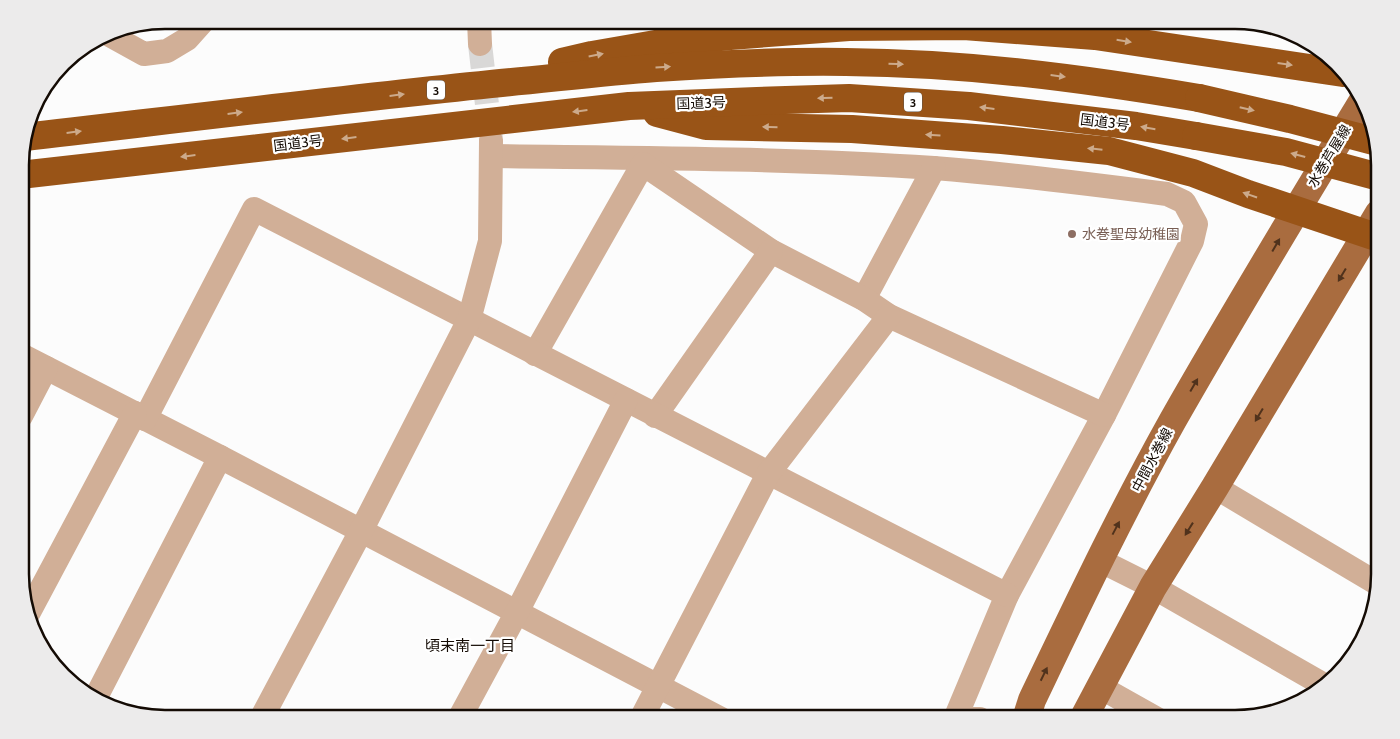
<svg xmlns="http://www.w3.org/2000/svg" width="1400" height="739" font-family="Cabin,'Noto Sans JP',sans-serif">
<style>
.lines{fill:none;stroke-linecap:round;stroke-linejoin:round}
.minor-tunnel{stroke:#d9d8d7;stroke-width:24;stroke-dasharray:24 12;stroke-linecap:butt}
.minor{stroke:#d1af97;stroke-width:24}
.major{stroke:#a96c3f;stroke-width:28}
.highway{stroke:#995417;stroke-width:28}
.highway-bridge{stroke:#995417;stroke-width:28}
.oneway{fill:#ccaa8b}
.oneway2{fill:#50321c}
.education-dot{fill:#8d6e63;stroke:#fff;stroke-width:2}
.labels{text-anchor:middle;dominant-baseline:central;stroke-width:4.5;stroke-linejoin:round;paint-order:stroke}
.shield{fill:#fff;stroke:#5a544f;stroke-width:1}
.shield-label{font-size:12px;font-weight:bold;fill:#140b04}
.street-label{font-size:14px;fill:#140b04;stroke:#fff}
.education-label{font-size:14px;fill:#785e54;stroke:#fff;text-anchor:start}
.neighbourhood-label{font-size:15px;fill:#140b04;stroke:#fff}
.rim{fill:none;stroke:#140b04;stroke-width:2.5}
</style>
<rect width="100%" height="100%" fill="#fcfcfc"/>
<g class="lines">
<polyline class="minor-tunnel" points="480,44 491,139"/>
<g class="minor">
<polyline points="479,20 480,44"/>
<polyline points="106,33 144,54 167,51 187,39 204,20"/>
<path d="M 491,156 C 638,158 786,158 934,168 C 1012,174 1090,184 1167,194 L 1184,202 L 1196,224 L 1192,241 L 1104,415 L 1007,595 L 955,719"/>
<polyline points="864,299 934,168"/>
<polyline points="535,354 643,164 771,251 864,299 889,316 1104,415"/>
<polyline points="21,355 220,457 721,719"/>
<polyline points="21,416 46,368"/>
<polyline points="655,416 771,251"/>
<polyline points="145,419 254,209 1007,595"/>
<polyline points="1215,487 1378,584"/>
<polyline points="1099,560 1153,587 1324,685"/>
<polyline points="29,612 135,413"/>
<polyline points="1100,687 1157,719"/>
<polyline points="95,699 220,457"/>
<polyline points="261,719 361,531 469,320 490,241 491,141"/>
<polyline points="459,719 517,612 626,400"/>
<polyline points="641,719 768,474 889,316"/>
<polyline points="973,719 980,719"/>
</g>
<g class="major">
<path d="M 1026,719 L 1032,700 C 1077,606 1122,511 1173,420 C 1234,313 1298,207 1362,102"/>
<polyline points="1083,719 1153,587 1215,487 1379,213"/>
</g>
<g class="highway">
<polyline points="562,62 592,55 661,43 730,36 849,27 964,26 1095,36 1343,73"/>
<polyline points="657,113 706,126 852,129 1002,140 1109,151 1193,173 1248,194 1379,238"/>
<path d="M 25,137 C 180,119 335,100 491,84 C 546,79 601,72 656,68 C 719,64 782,61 846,62 C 966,63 1081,78 1199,98"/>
<polyline points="20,175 629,106 757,101 849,98 969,106 1136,126 1196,136"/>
</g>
<g class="highway-bridge">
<polyline points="1199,98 1290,119 1377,142"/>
<polyline points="1196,136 1286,152 1379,177"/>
</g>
</g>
<defs><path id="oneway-solid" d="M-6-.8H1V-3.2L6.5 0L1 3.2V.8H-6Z" transform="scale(1.25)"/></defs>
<g class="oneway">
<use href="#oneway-solid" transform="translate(1124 41) rotate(9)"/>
<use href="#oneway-solid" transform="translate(596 55) rotate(-11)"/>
<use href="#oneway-solid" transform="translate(896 64) rotate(2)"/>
<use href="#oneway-solid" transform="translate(1285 64) rotate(8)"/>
<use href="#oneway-solid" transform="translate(663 67) rotate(-3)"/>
<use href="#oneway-solid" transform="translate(1058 76) rotate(7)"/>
<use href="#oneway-solid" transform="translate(397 95) rotate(-7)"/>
<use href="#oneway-solid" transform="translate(825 98) rotate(178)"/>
<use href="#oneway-solid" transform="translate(987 108) rotate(-173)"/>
<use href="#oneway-solid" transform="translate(1247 109) rotate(13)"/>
<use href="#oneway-solid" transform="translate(580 111) rotate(173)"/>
<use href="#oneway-solid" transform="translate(235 113) rotate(-7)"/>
<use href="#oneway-solid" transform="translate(770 127) rotate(-179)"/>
<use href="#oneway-solid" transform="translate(1148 128) rotate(-170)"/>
<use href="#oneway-solid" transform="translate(74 132) rotate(-7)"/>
<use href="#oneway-solid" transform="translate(933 135) rotate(-176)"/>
<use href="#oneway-solid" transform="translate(349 138) rotate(173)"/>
<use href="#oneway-solid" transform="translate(1095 149) rotate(-174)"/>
<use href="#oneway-solid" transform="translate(1298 155) rotate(-165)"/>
<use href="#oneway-solid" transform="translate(188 156) rotate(173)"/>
<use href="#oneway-solid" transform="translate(1250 195) rotate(-161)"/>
</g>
<g class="oneway2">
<use href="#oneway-solid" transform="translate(1276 245) rotate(-60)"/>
<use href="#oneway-solid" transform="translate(1342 275) rotate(121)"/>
<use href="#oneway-solid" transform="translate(1194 385) rotate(-60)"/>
<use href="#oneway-solid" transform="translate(1259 415) rotate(121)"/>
<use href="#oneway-solid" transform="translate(1116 528) rotate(-62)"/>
<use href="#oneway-solid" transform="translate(1189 529) rotate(122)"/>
<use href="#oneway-solid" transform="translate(1044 674) rotate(-64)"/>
</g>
<circle class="education-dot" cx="1072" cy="234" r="5"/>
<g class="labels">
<g class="shield">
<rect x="427" y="80.5" width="18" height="19" rx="4"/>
<rect x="904" y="92.5" width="18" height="19" rx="4"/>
</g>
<g class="shield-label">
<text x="436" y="90">3</text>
<text x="913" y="102">3</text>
</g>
<g class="street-label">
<text transform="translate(701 103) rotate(-2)">国道3号</text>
<text transform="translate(1105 122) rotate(7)">国道3号</text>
<text transform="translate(298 143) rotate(-7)">国道3号</text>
<text transform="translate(1329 156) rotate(-59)">水巻芦屋線</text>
<text transform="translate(1152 460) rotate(-62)">中間水巻線</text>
</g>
<g class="education-label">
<text x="1082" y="234">水巻聖母幼稚園</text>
</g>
<g class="neighbourhood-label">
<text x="470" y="646">頃末南一丁目</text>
</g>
</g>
<path d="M0 0H1400V739H0ZM165 29H1235A136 136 0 0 1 1371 165V574A136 136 0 0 1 1235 710H165A136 136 0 0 1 29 574V165A136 136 0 0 1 165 29Z" fill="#ecebeb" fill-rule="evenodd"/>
<path class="rim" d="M165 29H1235A136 136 0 0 1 1371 165V574A136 136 0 0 1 1235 710H165A136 136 0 0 1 29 574V165A136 136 0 0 1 165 29Z"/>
</svg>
